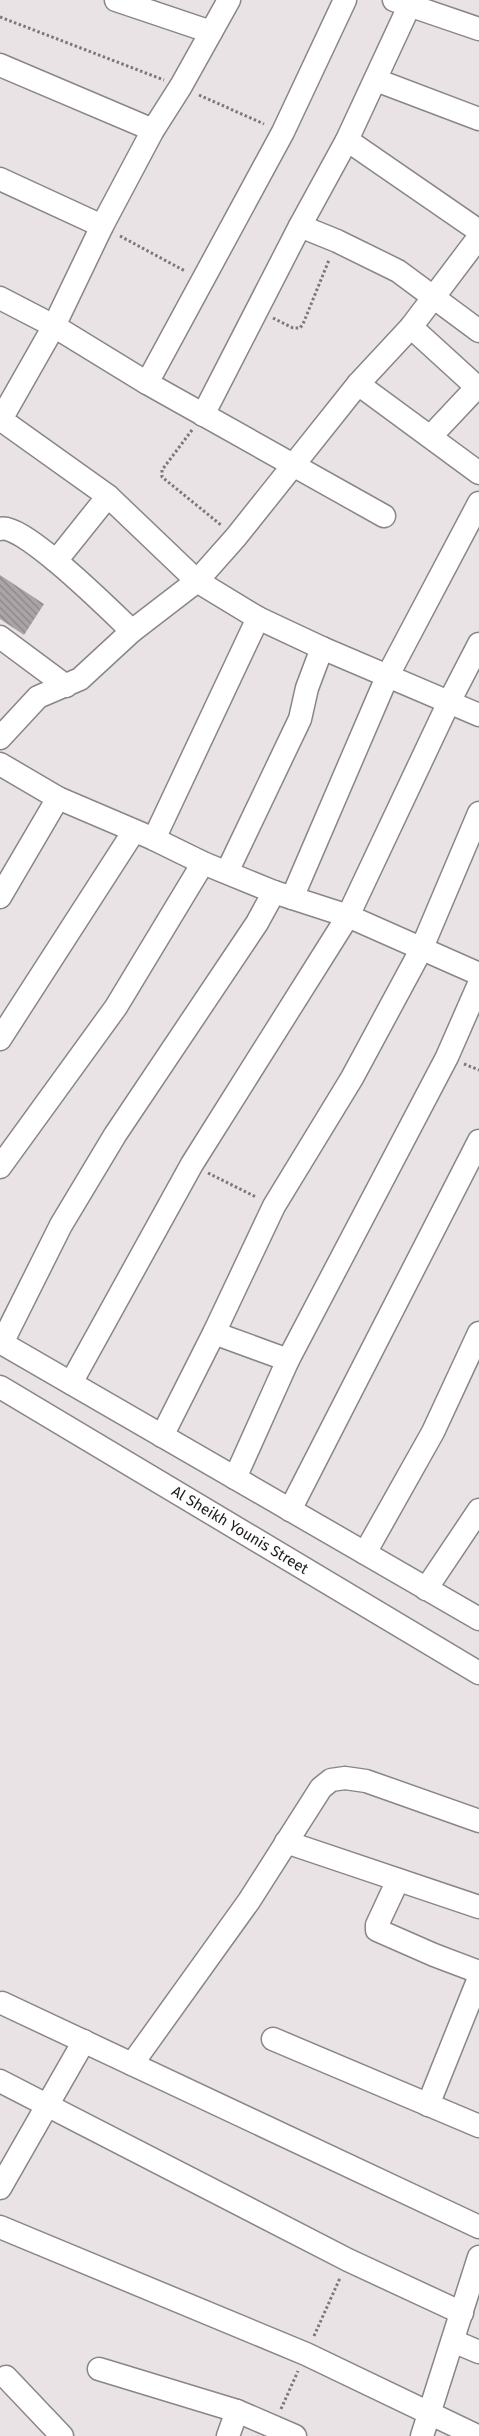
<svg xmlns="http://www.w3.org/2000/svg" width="479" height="2436" font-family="'Fira Sans',sans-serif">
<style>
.building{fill:url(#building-back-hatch)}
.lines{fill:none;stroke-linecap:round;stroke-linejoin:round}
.minor-casing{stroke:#8a8586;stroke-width:25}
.path{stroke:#7b7878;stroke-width:3;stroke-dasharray:2.5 2.5;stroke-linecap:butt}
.minor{stroke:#fff;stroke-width:22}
.labels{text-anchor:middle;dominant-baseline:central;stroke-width:4;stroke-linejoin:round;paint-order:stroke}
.street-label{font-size:15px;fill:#1d1b1b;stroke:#fff}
</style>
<defs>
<pattern id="building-back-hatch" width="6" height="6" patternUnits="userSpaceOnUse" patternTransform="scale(1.25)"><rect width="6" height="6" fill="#aaa4a6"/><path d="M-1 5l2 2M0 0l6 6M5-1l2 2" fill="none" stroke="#8a8586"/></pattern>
</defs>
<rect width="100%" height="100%" fill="#e9e3e5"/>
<polygon class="building" points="0,575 44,604 24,635 0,619"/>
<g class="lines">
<defs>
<g id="minor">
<polyline points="116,0 211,32"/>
<polyline points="394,0 479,29"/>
<polyline points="0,65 153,130"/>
<polyline points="376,80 479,119"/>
<polyline points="347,140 479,231"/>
<polyline points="0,179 102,226"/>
<polyline points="300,226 337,241 398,271 479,331"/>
<polyline points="0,298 54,326 147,383 384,516"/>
<polyline points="411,327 479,389"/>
<polyline points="147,383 283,132 345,0"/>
<polyline points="358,384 479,473"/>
<polyline points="203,415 300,226 347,140 412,0"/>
<polyline points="0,419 108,496 197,581 258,618 322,648 479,715"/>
<polyline points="0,421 54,326 102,226 153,130 181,86 229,0"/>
<polyline points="431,436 477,387"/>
<path d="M 0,529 C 20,520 113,613 132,631"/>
<polyline points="56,561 108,496"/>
<polyline points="0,637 66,686"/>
<polyline points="0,738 38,697 80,679 132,631 197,581 236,537 358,384 411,327 479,237"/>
<polyline points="0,764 58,798 154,839 203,863 274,892 348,916 479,974"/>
<polyline points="154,839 258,618"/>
<polyline points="227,872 300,719 307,688 322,648"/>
<polyline points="0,897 58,798"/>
<polyline points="292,898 387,677 479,503"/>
<polyline points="0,1039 134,831"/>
<polyline points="0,1167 116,1007 203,863"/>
<polyline points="214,1333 288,1360"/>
<polyline points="0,1342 479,1619"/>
<polyline points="2,1343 61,1225 115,1135 257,923 274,892"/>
<polyline points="71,1383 192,1164 348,916 449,702 479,644"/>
<polyline points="0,1387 479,1673"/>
<polyline points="162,1436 214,1333 274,1206 352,1078 421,950 479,813"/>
<polyline points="235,1478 288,1360 447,1057 479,984"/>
<polyline points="290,1510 479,1141"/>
<polyline points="365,1553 433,1432 479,1333"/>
<polyline points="426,1589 479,1510"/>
<polyline points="286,1842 479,1907"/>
<polyline points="398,1880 377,1925 377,1930 434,1955 479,1972"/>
<polyline points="2,2003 479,2227"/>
<polyline points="273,2039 479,2126"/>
<polyline points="132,2064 249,1901 321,1788 331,1780 345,1778 366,1781 479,1821"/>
<polyline points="0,2081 348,2260 462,2313"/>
<polyline points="428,2105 479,1978"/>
<polyline points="0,2188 84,2041"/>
<polyline points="0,2227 306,2354 477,2436"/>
<polyline points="453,2341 479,2352"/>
<polyline points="99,2369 237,2411 295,2436"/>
<polyline points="6,2377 62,2436"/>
<polyline points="228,2436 237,2411"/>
<polyline points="422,2436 479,2257"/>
</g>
</defs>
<use href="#minor" class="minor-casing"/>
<g class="path">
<polyline points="0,17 164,80"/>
<polyline points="199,95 264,124"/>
<polyline points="120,236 185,271"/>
<polyline points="273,318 293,328 300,328 303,324 329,260"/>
<polyline points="192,430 162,470 162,477 221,525"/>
<polyline points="464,1064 479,1070"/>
<polyline points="208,1173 256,1197"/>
<polyline points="314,2336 340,2278"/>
<polyline points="281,2409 298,2371"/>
</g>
<use href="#minor" class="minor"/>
</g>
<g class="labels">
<g class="street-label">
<text transform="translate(240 1530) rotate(31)">Al Sheikh Younis Street</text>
</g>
</g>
</svg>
